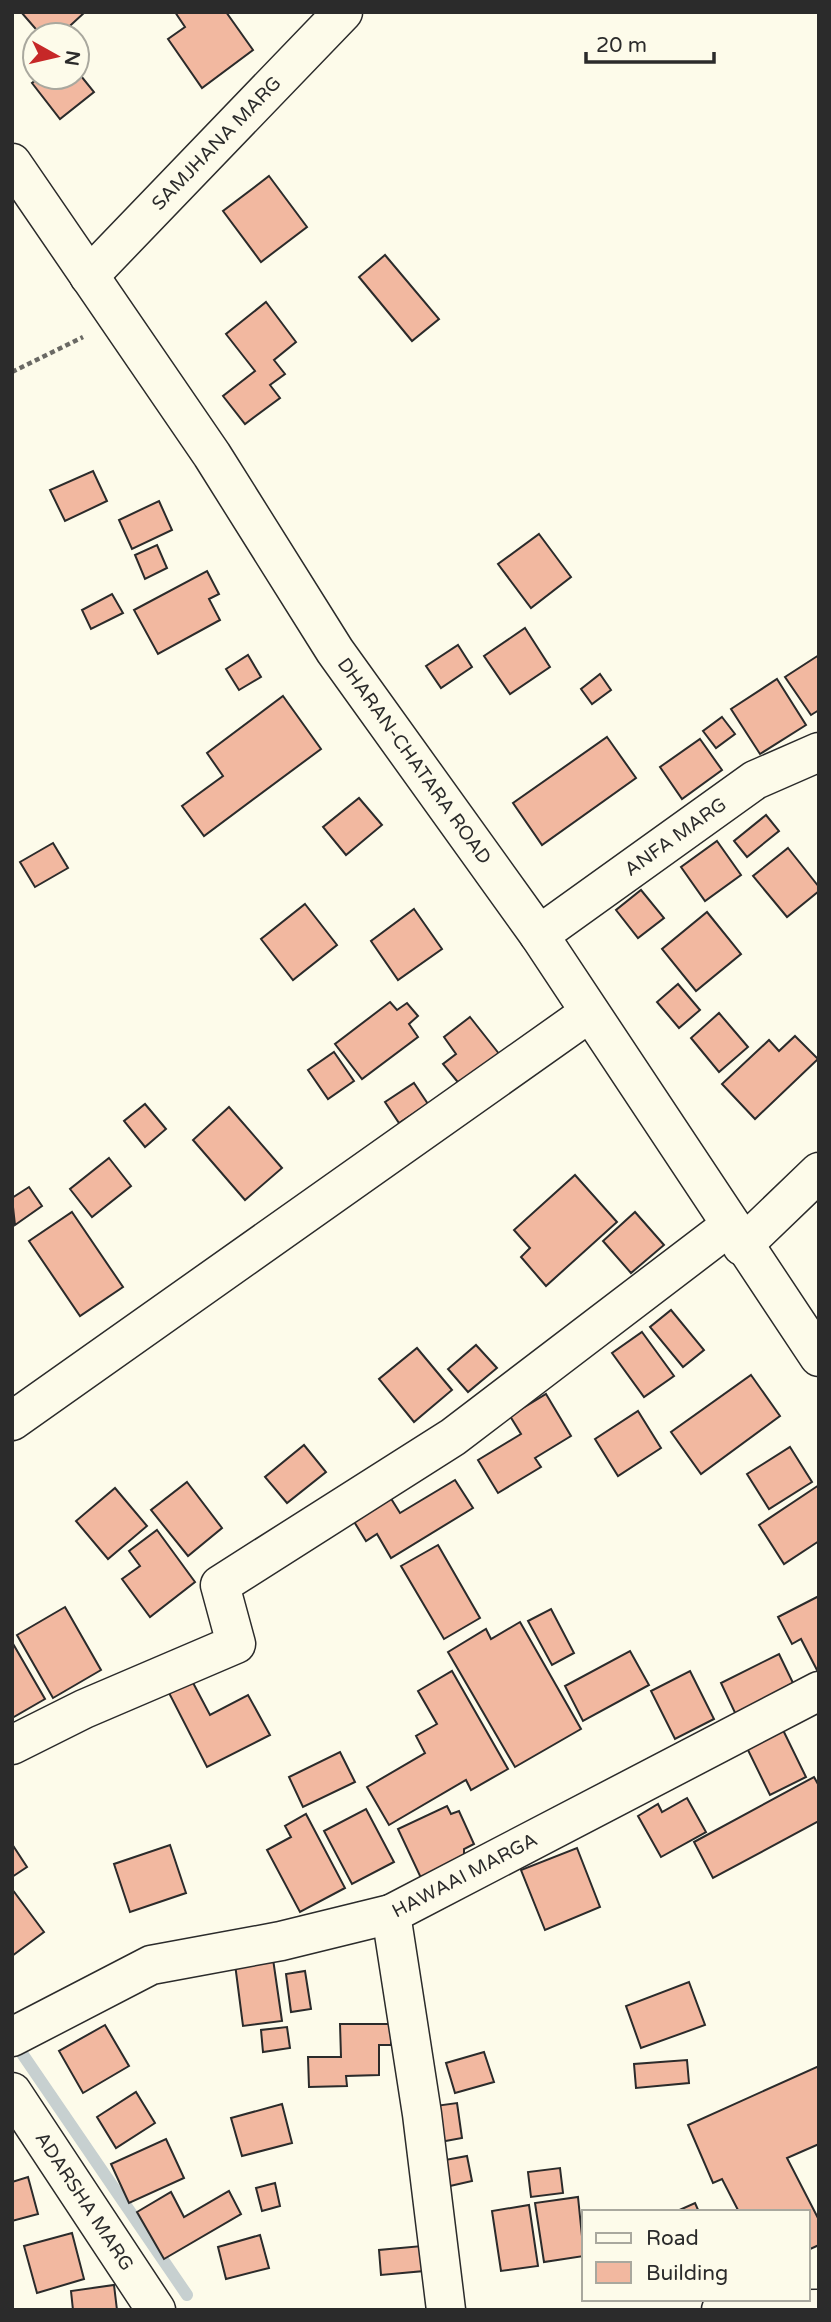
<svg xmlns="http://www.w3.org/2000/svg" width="831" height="2322" font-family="'Varela Round',sans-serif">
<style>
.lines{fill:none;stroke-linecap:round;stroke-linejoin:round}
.stream{stroke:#c7d0d0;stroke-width:12}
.building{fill:#f2b8a0;stroke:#2b2b2b;stroke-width:2}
.minor-casing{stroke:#2b2b2b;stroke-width:41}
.primary-casing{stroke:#2b2b2b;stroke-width:41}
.path{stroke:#6a6964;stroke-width:4.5;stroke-dasharray:5 3.5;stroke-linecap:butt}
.minor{stroke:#fdfbea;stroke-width:38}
.primary{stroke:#fdfbea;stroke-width:38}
.labels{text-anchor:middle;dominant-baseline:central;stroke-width:5;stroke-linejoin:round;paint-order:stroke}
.street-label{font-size:19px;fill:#2b2b2b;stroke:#fdfbea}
</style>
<rect width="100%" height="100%" fill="#fdfbea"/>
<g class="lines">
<polyline class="stream" points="19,2049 187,2295"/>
</g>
<g class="building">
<polygon points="21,12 85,12 60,35 41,35"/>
<polygon points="175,12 226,12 253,50 202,88 168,39 185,27"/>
<polygon points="77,71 94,92 60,119 32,83 40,77 77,77"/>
<polygon points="269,176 307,227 261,262 223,211"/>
<polygon points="385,255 439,319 412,341 359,277"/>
<polygon points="266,302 296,342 274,360 285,374 270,385 280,398 245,424 223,396 255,371 226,334"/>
<polygon points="93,471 107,501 65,521 50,490"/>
<polygon points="159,501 172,530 132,549 119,520"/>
<polygon points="539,534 571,577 531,608 498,564"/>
<polygon points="157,545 167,568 145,579 135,555"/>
<polygon points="207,571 219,594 209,599 220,620 158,654 134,610"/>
<polygon points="112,594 123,613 91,629 82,610"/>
<polygon points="525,628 550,667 510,694 484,656"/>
<polygon points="458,645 472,667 441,688 426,666"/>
<polygon points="248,655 261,677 239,690 226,669"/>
<polygon points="819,655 819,710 811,715 785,677"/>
<polygon points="600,674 611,690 592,704 581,689"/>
<polygon points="777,679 806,725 760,754 731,709"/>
<polygon points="283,696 321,749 204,836 182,806 223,776 207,753"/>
<polygon points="722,717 735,734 716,748 703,731"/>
<polygon points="607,737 636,778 542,845 513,803"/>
<polygon points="700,739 722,770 682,799 660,767"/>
<polygon points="359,798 382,825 346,855 323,827"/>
<polygon points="766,815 779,831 747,857 734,841"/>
<polygon points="717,841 741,875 705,901 681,867"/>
<polygon points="53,843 68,868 35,887 20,862"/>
<polygon points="788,848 819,887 819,891 787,917 753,876"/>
<polygon points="641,890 664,918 638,938 616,910"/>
<polygon points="305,904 337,945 293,980 261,939"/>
<polygon points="414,909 442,949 398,980 371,941"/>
<polygon points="707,912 741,954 696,991 662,949"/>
<polygon points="678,984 700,1010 679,1028 657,1002"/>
<polygon points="390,1002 397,1010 407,1003 418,1016 409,1024 418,1037 362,1079 335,1044"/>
<polygon points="719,1013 748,1047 719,1072 691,1038"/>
<polygon points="470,1017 500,1055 461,1086 443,1064 456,1054 444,1037"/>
<polygon points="795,1036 818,1059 755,1119 722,1084 769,1040 779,1051"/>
<polygon points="334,1052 354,1081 328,1099 308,1070"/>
<polygon points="414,1083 428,1104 399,1123 385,1102"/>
<polygon points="145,1104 166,1129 145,1147 124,1121"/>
<polygon points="229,1107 282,1168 245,1200 193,1140"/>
<polygon points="109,1158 131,1186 92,1217 70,1189"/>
<polygon points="575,1175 617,1222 546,1286 521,1257 530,1248 514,1230"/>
<polygon points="29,1187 42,1206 15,1225 12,1198"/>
<polygon points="72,1212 123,1287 80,1316 29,1241"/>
<polygon points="635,1212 664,1245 631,1273 603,1241"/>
<polygon points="671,1310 704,1350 683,1367 650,1327"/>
<polygon points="642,1332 674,1376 644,1397 612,1353"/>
<polygon points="476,1345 497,1368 468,1392 448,1369"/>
<polygon points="417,1348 452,1390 414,1422 379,1379"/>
<polygon points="751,1375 780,1416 701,1474 671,1432"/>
<polygon points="546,1394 571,1436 535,1458 541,1467 498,1493 478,1460 521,1434 510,1416"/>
<polygon points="638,1411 661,1448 618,1476 595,1439"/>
<polygon points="304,1445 326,1472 287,1503 265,1477"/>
<polygon points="790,1447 812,1482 769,1509 747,1474"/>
<polygon points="455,1480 473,1508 391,1558 377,1534 366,1541 353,1520 390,1497 400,1513"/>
<polygon points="187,1482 222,1528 188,1556 151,1510"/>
<polygon points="819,1485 819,1541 784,1564 759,1525"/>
<polygon points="115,1488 147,1526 108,1559 76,1521"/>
<polygon points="157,1530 195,1582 150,1617 122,1579 140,1566 129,1551"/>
<polygon points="438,1545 480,1618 444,1639 401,1566"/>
<polygon points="819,1596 819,1674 801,1639 792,1644 778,1617"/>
<polygon points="65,1607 101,1670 53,1698 17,1635"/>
<polygon points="551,1609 574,1653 552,1665 528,1621"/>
<polygon points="520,1622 581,1729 515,1767 448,1652 486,1629 491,1639"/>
<polygon points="12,1642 45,1699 12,1718"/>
<polygon points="630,1651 649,1685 583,1721 565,1686"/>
<polygon points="779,1654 795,1687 737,1717 721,1683"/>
<polygon points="452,1671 508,1769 471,1790 466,1780 389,1825 367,1787 425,1753 416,1736 437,1724 418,1691"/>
<polygon points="690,1671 714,1719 675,1739 651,1691"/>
<polygon points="191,1679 210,1715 248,1695 270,1735 207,1767 168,1691"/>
<polygon points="782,1728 806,1777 770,1795 746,1746"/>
<polygon points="340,1752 355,1782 303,1807 289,1777"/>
<polygon points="814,1777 819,1786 819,1821 713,1878 694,1842"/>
<polygon points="687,1798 706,1832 661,1857 638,1816 658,1804 662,1812"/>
<polygon points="447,1806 451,1814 459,1811 474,1844 464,1849 464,1858 421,1878 398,1829"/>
<polygon points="366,1809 394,1862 352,1884 324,1831"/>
<polygon points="306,1814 345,1888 300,1912 267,1850 291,1837 285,1826"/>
<polygon points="12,1844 27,1867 12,1877"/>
<polygon points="170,1845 186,1893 130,1912 114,1864"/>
<polygon points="577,1848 600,1907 545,1930 521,1870"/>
<polygon points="12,1889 44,1932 12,1956"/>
<polygon points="273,1959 282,2021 243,2026 235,1964"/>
<polygon points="305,1971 311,2009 291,2012 286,1974"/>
<polygon points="689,1982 705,2025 641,2048 626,2006"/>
<polygon points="340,2024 391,2024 391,2045 379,2045 379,2075 346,2076 347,2086 309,2087 308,2057 341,2057"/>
<polygon points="105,2025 129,2066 83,2093 59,2051"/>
<polygon points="287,2027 290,2048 263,2052 261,2030"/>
<polygon points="484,2052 494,2082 455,2093 446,2063"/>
<polygon points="687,2060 689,2083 636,2088 634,2064"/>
<polygon points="819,2066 819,2144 787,2158 819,2220 819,2245 808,2250 808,2212 739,2212 722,2179 713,2183 688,2125"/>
<polygon points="136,2092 155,2123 116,2148 97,2117"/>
<polygon points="457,2103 462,2138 440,2142 435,2106"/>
<polygon points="282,2104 292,2143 242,2156 231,2118"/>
<polygon points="166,2139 184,2178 129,2203 111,2164"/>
<polygon points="467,2156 472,2181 450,2186 445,2160"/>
<polygon points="560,2168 563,2193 531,2197 528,2172"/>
<polygon points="28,2177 38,2214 12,2221 12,2182"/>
<polygon points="275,2183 280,2206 262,2211 256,2188"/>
<polygon points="229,2191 241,2214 164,2259 137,2212 171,2192 184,2217"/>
<polygon points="578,2197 584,2256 544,2262 535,2203"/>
<polygon points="695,2203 699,2212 675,2212"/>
<polygon points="529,2205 538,2266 501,2271 492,2211"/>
<polygon points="72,2233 84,2279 37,2293 24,2246"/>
<polygon points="260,2235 269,2268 226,2279 218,2247"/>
<polygon points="422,2246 424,2271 381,2275 379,2250"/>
<polygon points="114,2285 117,2310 73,2310 71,2291"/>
</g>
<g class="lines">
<defs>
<g id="minor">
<path id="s1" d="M 89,276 L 343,12"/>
<path id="s2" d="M 539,935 L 755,780 L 819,752"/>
<polyline points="742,1246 819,1172"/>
<polyline points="12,1421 589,1013"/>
<polyline points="12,1745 84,1709 236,1644 220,1585 453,1437 731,1225"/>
<polyline points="12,2037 151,1965 281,1941 391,1914"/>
<path id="s3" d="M 12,2092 L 156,2310"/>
<path id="s4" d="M 446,2310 L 422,2114 L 391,1914 L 819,1691"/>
<polyline points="721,2310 819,2309"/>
</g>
<g id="primary">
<path id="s5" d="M 12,163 L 212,455 L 335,651 L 539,935 L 819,1357"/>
</g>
</defs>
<use href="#minor" class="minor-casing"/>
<use href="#primary" class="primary-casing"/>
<polyline class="path" points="12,372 83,337"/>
<use href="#minor" class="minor"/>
<use href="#primary" class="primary"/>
</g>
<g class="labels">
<g class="street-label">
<text stroke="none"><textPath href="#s1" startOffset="184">SAMJHANA MARG</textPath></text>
<text stroke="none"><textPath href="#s5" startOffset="721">DHARAN-CHATARA ROAD</textPath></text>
<text stroke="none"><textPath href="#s2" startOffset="168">ANFA MARG</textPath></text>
<text stroke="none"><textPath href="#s4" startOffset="483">HAWAAI MARGA</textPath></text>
<text stroke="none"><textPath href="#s3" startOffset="131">ADARSHA MARG</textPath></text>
</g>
</g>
<rect width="831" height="2322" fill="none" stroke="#2b2b2b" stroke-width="28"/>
<rect x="582" y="2210" width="228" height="91" fill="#fdfbea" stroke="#a9a89e" stroke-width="2"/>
<rect x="596" y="2233" width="35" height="10" fill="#fdfbea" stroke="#a9a89e" stroke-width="2"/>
<text x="646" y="2245" font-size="21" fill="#2b2b2b">Road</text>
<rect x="596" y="2262" width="35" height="21" fill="#f2b8a0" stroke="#a9a89e" stroke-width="2"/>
<text x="646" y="2280" font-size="21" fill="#2b2b2b">Building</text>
<g transform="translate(56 56) rotate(98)"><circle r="33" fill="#fdfbea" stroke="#a9a89e" stroke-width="2"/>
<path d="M0-5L12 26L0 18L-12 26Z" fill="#c62828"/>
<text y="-10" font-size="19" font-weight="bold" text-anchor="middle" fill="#2b2b2b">N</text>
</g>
<path d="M586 52v10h128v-10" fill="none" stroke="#2b2b2b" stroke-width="3.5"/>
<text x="596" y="52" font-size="21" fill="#2b2b2b" stroke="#fdfbea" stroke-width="5" paint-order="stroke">20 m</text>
</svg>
